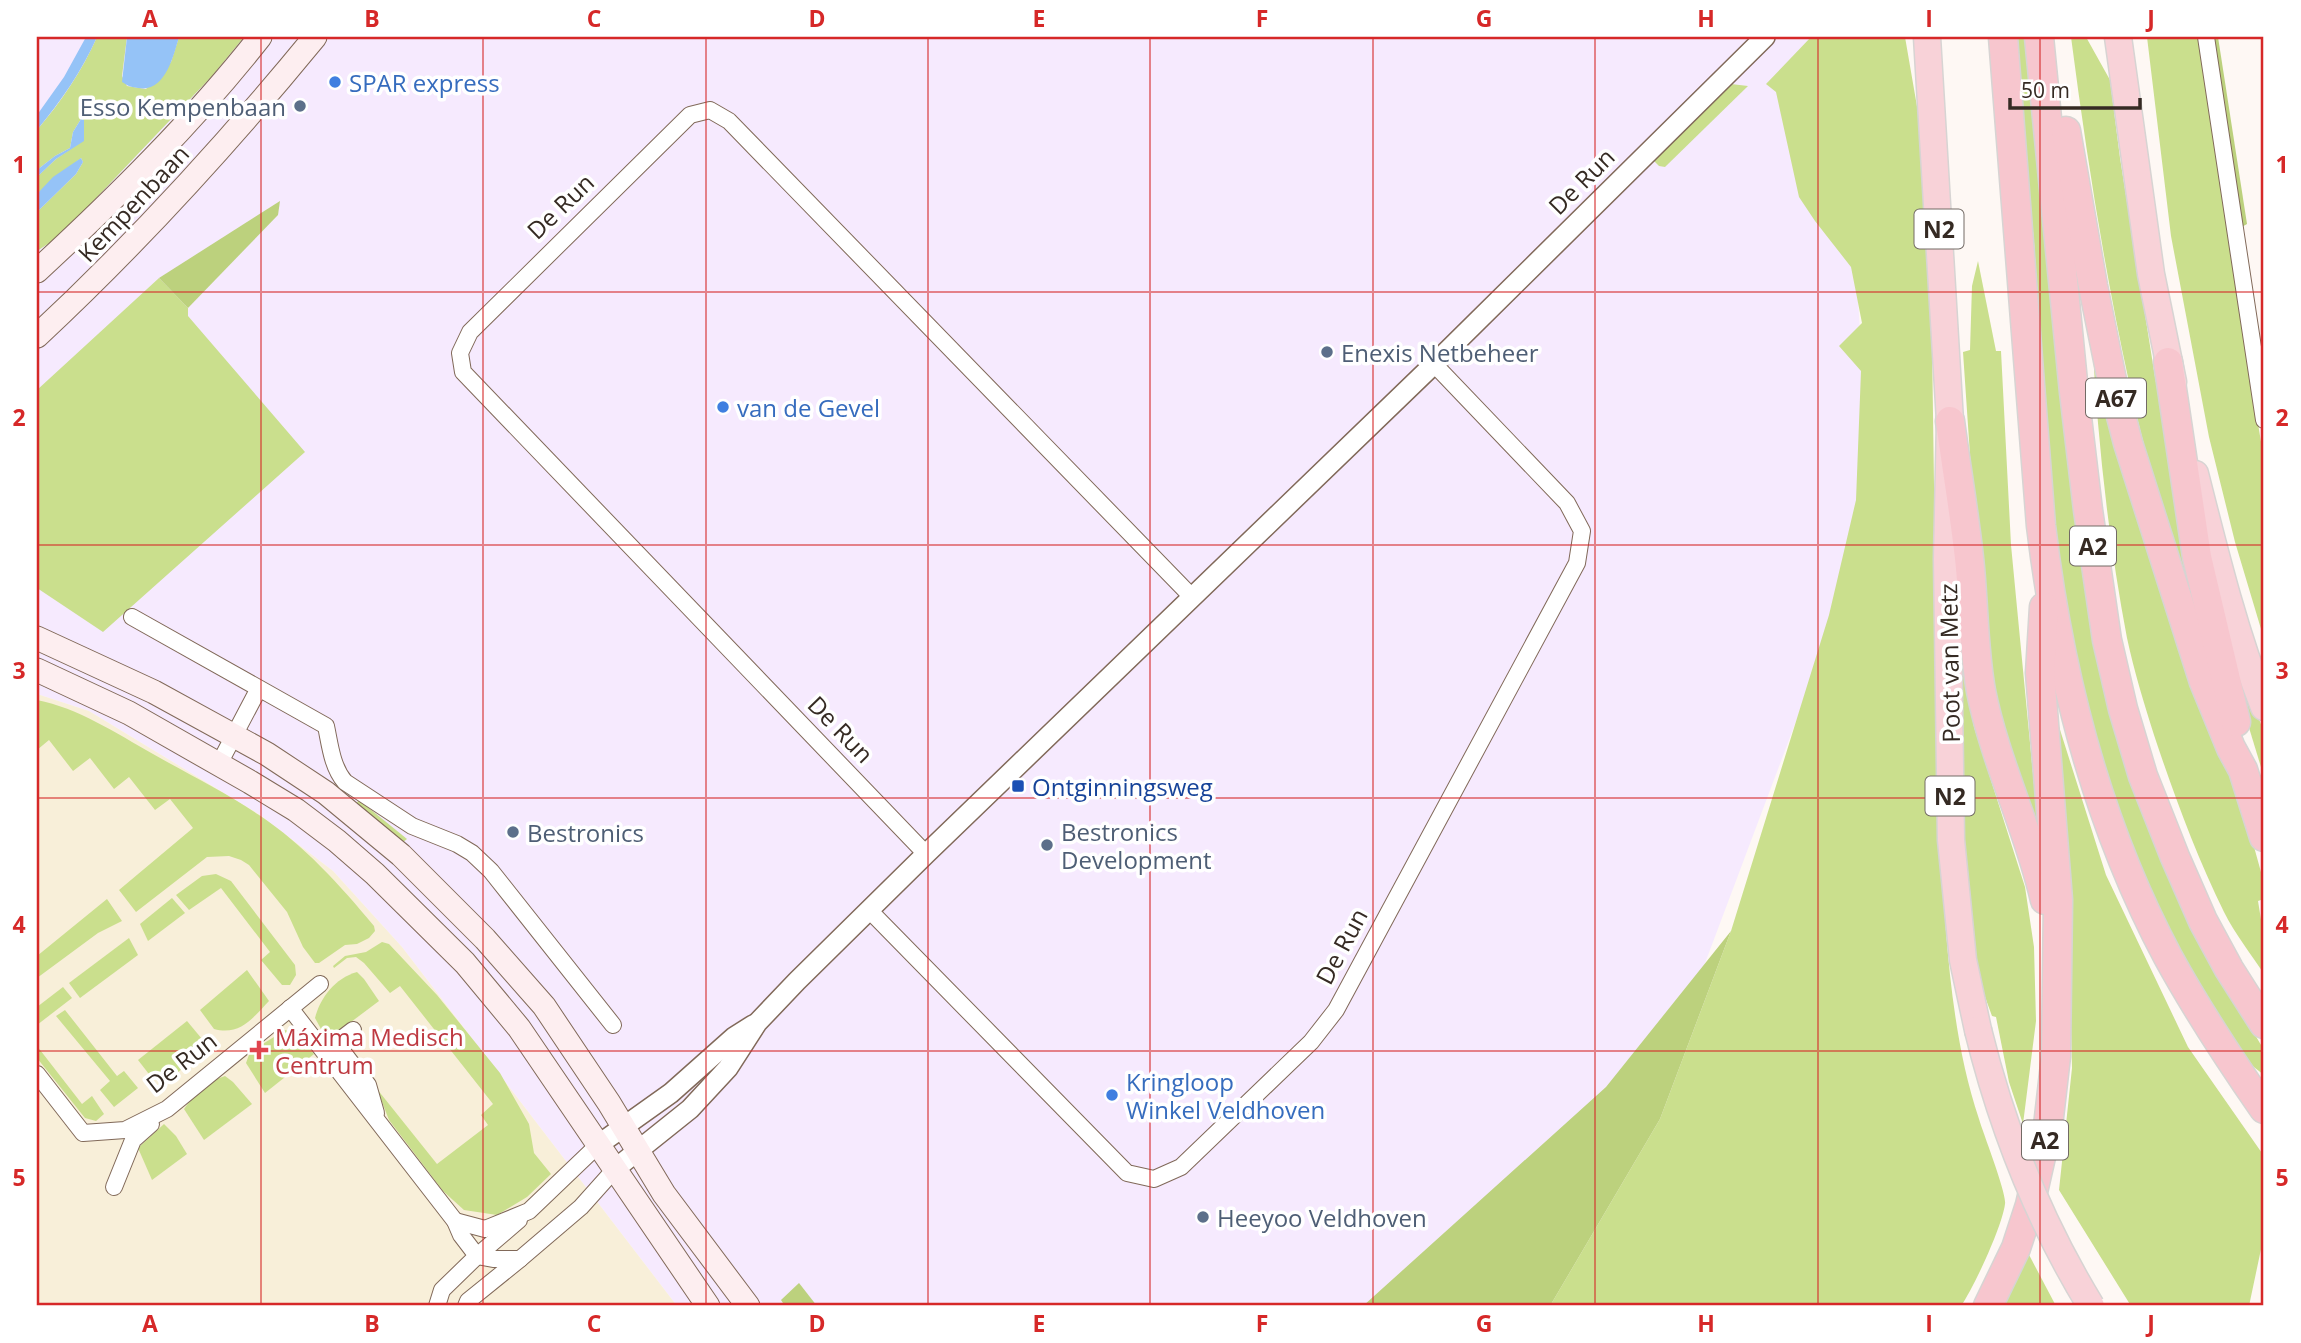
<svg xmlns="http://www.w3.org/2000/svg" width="2301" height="1343" font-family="'Open Sans',sans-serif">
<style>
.industrial{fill:#f6eafe}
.medical{fill:#f8efd9}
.green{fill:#cadf8d}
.forest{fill:#bcd17d}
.water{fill:#95c3f7}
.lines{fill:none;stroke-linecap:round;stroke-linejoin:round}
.minor-casing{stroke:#816959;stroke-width:18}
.tertiary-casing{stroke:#816959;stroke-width:22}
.secondary-casing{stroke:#816959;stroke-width:25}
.trunk-casing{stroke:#d7d4d3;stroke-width:29}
.motorway-casing{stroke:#d7d4d3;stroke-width:31}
.minor{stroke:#fff;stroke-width:16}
.tertiary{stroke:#fff;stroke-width:19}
.secondary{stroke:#fdeef0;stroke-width:23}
.trunk{stroke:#f8d2d8;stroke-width:26}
.motorway{stroke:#f7c6ce;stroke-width:28}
.trunk-bridge-casing{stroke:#d7d4d3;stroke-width:29;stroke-linecap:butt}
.trunk-bridge{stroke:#f8d2d8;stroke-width:26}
.grid{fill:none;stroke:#d62828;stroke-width:2;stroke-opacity:0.55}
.shop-dot{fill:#3f7fe0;stroke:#fff;stroke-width:2.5}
.service-dot{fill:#5c6f8a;stroke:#fff;stroke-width:2.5}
.transit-dot{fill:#1a4fb4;stroke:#fff;stroke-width:2.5}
.health-dot{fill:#e0444e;stroke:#fff;stroke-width:2.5}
.labels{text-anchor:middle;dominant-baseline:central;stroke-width:7;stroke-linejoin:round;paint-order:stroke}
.shield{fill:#fff;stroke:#726a65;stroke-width:2}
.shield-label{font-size:23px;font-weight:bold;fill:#352a23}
.shop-label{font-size:24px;fill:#366cbe;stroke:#fff;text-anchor:start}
.service-label{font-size:24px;fill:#4e5e75;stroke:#fff;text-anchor:start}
.street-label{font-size:24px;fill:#352a23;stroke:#fff}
.transit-label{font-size:24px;fill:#164399;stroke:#fff;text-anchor:start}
.health-label{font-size:24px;fill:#be3a42;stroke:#fff;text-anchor:start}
.neatline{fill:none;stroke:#d62828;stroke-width:2.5}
.grid-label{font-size:23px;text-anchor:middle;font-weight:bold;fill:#d62828}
</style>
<rect width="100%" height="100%" fill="#fef8f4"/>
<polygon class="industrial" points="37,37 1830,37 1852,205 1872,519 1666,1067 1383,1306 677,1306 402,947 333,871 260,815 89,711 37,694"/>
<polygon class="medical" points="37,694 89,711 260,815 333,871 402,947 677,1306 37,1306"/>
<g class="green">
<path d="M 97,37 L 127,37 L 122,76 L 127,86 L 146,89 L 171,62 L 179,37 L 244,37 L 212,76 L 60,236 L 37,251 L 37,212 L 76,174 L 83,162 L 81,158 L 37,194 L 37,177 L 56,159 L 84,140 L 84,120 L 81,119 L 73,132 L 70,148 L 55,156 L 37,170 L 37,130 C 61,102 82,71 97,37 Z"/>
<path d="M 1811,37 L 1905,37 L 1919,118 L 1927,222 L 1932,343 L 1939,841 C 1947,934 1949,1029 1979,1119 C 1983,1133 2007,1194 2005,1204 C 2002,1227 1974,1287 1961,1306 L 1550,1306 L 1660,1119 L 1731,931 L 1829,615 L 1856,500 L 1861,371 L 1839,346 L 1862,323 L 1851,267 L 1815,221 L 1799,197 L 1776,92 L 1766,84 Z"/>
<polygon points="2015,37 2028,37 2078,521 2216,969 2264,1050 2264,1075 2236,1053 2161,919 2117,812 2084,706 2054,543 2034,242"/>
<path d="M 2071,37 L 2086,37 L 2110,80 L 2120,158 L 2155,377 L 2176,492 L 2214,666 C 2184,572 2149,478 2129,382 C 2104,268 2086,152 2071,37 Z"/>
<polygon points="2147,37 2200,37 2242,327 2264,460 2264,639 2235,542 2209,437 2171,236"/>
<polygon points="1731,84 1748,86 1665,167 1659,166 1653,160"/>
<polygon points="1978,261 1996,351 2001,351 2011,545 2038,826 1998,723 1983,646 1963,352 1970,350 1972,286"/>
<polygon points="159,278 188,308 188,316 305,452 103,632 37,588 37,390"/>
<path d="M 2092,333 L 2222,749 L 2248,825 L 2264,883 L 2264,899 L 2258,901 L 2264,938 L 2264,974 C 2251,954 2235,934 2224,912 C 2196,855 2174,795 2154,735 C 2144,703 2134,671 2127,638 C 2108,538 2097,435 2092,333 Z"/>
<polygon points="1961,644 1974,727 2025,887 2034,947 2036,1021 2023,1124 2009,1082 1996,1017 1992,1016 1972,961 1964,902"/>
<polygon points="2240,670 2264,732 2264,777 2233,675"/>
<polygon points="2049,695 2106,875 2188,1047 2264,1156 2264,1235 2249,1306 2131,1306 2059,1190 2072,1068 2069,946"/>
<path d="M 37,700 C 78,708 116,733 153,754 C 188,774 225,792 259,815 C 304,845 340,885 374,926 L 375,931 L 369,938 L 357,944 L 345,945 L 319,963 L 315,963 L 303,947 L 287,912 L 249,865 L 241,860 L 229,856 L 207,857 L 136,912 L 119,890 L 193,828 L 170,799 L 155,810 L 129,777 L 114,789 L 90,758 L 73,771 L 49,740 L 37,750 Z"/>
<polygon points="359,800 407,839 402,843 355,805"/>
<polygon points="216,874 231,881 295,965 296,975 290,985 282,985 261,960 270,952 221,888 189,910 176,895 202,876"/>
<polygon points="172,898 185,913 148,941 140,924"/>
<polygon points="107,899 122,921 98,933 37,978 37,956"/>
<polygon points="129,938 138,955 80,998 69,983"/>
<polygon points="382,942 389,944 437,995 500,1073 529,1124 534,1153 551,1174 527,1197 497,1215 464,1210 443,1191 389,1120 377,1089 437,1164 488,1125 481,1115 493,1104 400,986 390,993 364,963 356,957 347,958 334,968 333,966 345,956 366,952"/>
<path d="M 247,970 L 269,1001 C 253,1018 240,1036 214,1029 L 200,1010 Z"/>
<path d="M 357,972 L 364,979 L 379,1001 L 327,1040 L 315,1018 C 320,998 335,978 357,972 Z"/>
<polygon points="63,987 72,998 37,1025 37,1007"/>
<polygon points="65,1010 117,1076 124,1071 138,1088 114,1107 100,1090 110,1081 56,1016"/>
<polygon points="187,1021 202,1039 203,1050 199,1057 164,1082 152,1078 138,1060"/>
<polygon points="285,1030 300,1035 314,1054 265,1093 246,1063 250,1052"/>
<polygon points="37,1046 82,1104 92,1096 104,1114 96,1121 85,1118 37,1058"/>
<path d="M 225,1076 L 233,1082 L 252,1104 L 204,1140 L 184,1109 C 193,1096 209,1081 225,1076 Z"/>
<polygon points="164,1124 176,1136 187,1154 152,1180 138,1148"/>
<polygon points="2027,1251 2056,1306 2000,1306"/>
</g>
<g class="forest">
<polygon points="2211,37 2218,37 2247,224 2240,228"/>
<polygon points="280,201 278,215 188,308 159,278"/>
<polygon points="1731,931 1660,1119 1550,1306 1363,1306 1606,1087"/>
<polygon points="799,1283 817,1306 785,1306 781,1300"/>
</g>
<g class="water">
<path d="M 86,37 L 97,37 C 82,71 61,101 37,130 L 37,115 L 64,77 Z"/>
<path d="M 127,37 L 179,37 C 173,57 165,93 138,88 C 131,87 128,86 122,82 Z"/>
<polygon points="81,119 84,120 84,141 56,159 37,177 37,170 55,156 70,148 73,132"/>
<polygon points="81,158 83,162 76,174 37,212 37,194 53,177"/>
</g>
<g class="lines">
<defs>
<g id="minor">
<polyline points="2206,37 2264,420"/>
<path d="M 132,617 L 326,726 C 330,745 332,767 345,782 L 412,826 L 457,844 L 472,853 L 491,871 L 613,1025"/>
<polyline points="219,764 258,690"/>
<polyline points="926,854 463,372 460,353 470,332 690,115 710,110 729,121 1192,597"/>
<polyline points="869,910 1127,1173 1154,1179 1181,1167 1311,1042 1336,1010 1577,563 1582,531 1567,503 1434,364"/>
<polyline points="290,1008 455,1221 461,1235 477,1256 493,1259 520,1259 581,1207 615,1169"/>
<polyline points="353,1030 336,1043 368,1085 376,1113"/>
<polyline points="37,1074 83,1133 125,1130 167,1109 320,984"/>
<polyline points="114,1187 133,1140 151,1124"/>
<polyline points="455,1221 485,1229 529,1211 598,1145"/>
<polyline points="437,1306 442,1290 477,1256 519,1220"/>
<polyline points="466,1306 468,1301 520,1259"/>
</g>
<g id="tertiary">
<polyline points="598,1145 671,1093 734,1037 753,1025"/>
<polyline points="615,1169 690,1109 728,1068 757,1023 797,981 926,854 1434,364 1765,37"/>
</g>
<g id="secondary">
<path d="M 37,271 C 116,198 193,122 260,37"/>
<path d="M 37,336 C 137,243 228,143 315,37"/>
<polyline points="37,638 154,692 267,754 326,793 401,855 485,939 544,1006 609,1103 664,1194 748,1306"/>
<polyline points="37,670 129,713 250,782 296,810 337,841 375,874 465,963 519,1028 708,1306"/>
</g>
<g id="trunk">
<polyline points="1927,37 1950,421 1947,559 1951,840 1963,960 1978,1030"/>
<polyline points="2118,37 2151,274 2173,382"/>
<path d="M 2195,474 C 2215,553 2234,631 2264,707"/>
</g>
<g id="motorway">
<path d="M 2003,37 L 2041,526 C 2059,675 2097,824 2168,957 C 2197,1010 2230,1060 2264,1109"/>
<polyline points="2039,37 2074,392 2088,510 2107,640 2123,709 2143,776 2175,857 2203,921 2229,969 2264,1024"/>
<polyline points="2066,131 2093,286 2113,385 2128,443 2204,682 2231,748 2243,770 2264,837"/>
<polyline points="2168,362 2197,557 2236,722"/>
<path d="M 1950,421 C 1956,467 1964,512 1969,558 C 1974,602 1973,647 1981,691 C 1995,762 2029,829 2045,900"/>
<polyline points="1988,1306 2016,1248 2030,1205 2048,1126 2056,1056 2058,900 2040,673 2044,607"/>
</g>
</defs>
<use href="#minor" class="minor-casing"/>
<use href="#tertiary" class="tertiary-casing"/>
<use href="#secondary" class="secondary-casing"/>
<use href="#trunk" class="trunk-casing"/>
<use href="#motorway" class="motorway-casing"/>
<use href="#minor" class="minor"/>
<use href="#tertiary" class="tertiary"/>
<use href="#secondary" class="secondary"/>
<use href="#trunk" class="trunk"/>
<use href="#motorway" class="motorway"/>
<defs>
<path id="trunk-bridge" d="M 1978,1030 C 2002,1128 2039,1221 2091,1306"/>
</defs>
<use href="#trunk-bridge" class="trunk-bridge-casing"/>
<use href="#trunk-bridge" class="trunk-bridge"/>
</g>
<path class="grid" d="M 261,37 L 261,1306M 483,37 L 483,1306M 706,37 L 706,1306M 928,37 L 928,1306M 1150,37 L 1150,1306M 1373,37 L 1373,1306M 1595,37 L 1595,1306M 1818,37 L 1818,1306M 2040,37 L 2040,1306M 37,292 L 2264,292M 37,545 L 2264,545M 37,798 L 2264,798M 37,1051 L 2264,1051"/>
<g class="shop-dot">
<circle cx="335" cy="82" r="7"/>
<circle cx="723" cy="407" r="7"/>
<circle cx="1112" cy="1095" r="7"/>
</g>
<g class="service-dot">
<circle cx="300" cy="106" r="7"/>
<circle cx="1327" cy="352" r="7"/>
<circle cx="513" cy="832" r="7"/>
<circle cx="1047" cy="845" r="7"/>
<circle cx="1203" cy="1217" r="7"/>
</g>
<rect class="transit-dot" x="1011" y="779" width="14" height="14" rx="3.5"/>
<path class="health-dot" d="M255.5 1039.5h7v7h7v7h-7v7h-7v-7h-7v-7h7z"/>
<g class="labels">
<g class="shield">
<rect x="1914.5" y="209.5" width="49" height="39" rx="5"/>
<rect x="2086" y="378.5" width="60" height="39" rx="5"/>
<rect x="2070" y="526.5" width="46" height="39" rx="5"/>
<rect x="1925.5" y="776.5" width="49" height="39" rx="5"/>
<rect x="2022" y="1120.5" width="46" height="39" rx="5"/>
</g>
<g class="shield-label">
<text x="1939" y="229">N2</text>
<text x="2116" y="398">A67</text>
<text x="2093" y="546">A2</text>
<text x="1950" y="796">N2</text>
<text x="2045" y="1140">A2</text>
</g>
<g class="shop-label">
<text x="349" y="82">SPAR express</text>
<text x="737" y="407">van de Gevel</text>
<text x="1126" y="1081">Kringloop<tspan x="1126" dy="28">Winkel Veldhoven</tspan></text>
</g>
<g class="service-label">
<text x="286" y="106" text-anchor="end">Esso Kempenbaan</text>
<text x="1341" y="352">Enexis Netbeheer</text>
<text x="1061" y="831">Bestronics<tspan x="1061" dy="28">Development</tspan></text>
<text x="527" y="832">Bestronics</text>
<text x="1217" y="1217">Heeyoo Veldhoven</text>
</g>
<g class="street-label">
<text transform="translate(1581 181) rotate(-45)">De Run</text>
<text transform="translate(133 203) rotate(-47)">Kempenbaan</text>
<text transform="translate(560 206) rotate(-44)">De Run</text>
<text transform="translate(1949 663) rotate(-91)">Poot van Metz</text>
<text transform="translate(841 729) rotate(46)">De Run</text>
<text transform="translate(1341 946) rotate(-62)">De Run</text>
<text transform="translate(181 1062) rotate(-38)">De Run</text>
</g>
<g class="transit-label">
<text x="1032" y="786">Ontginningsweg</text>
</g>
<g class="health-label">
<text x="275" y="1036">Máxima Medisch<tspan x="275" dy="28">Centrum</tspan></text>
</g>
</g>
<rect width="2301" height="1343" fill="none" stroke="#ffffff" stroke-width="77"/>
<path d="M2010 98v10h130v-10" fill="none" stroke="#352a23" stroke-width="3.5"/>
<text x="2021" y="98" font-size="21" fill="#352a23" stroke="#ffffff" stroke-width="5" paint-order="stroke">50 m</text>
<rect x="38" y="38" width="2224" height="1266" class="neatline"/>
<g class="grid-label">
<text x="150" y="27">A</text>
<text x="372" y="27">B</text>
<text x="594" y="27">C</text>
<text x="817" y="27">D</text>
<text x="1039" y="27">E</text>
<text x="1262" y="27">F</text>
<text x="1484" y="27">G</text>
<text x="1706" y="27">H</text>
<text x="1929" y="27">I</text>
<text x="2151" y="27">J</text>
<text x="19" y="173">1</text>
<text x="2282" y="173">1</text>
<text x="19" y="426">2</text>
<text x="2282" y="426">2</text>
<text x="19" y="679">3</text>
<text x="2282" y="679">3</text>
<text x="19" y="933">4</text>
<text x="2282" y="933">4</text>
<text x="19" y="1186">5</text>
<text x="2282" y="1186">5</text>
<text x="150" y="1332">A</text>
<text x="372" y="1332">B</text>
<text x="594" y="1332">C</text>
<text x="817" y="1332">D</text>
<text x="1039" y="1332">E</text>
<text x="1262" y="1332">F</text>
<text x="1484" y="1332">G</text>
<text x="1706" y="1332">H</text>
<text x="1929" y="1332">I</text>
<text x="2151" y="1332">J</text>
</g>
</svg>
